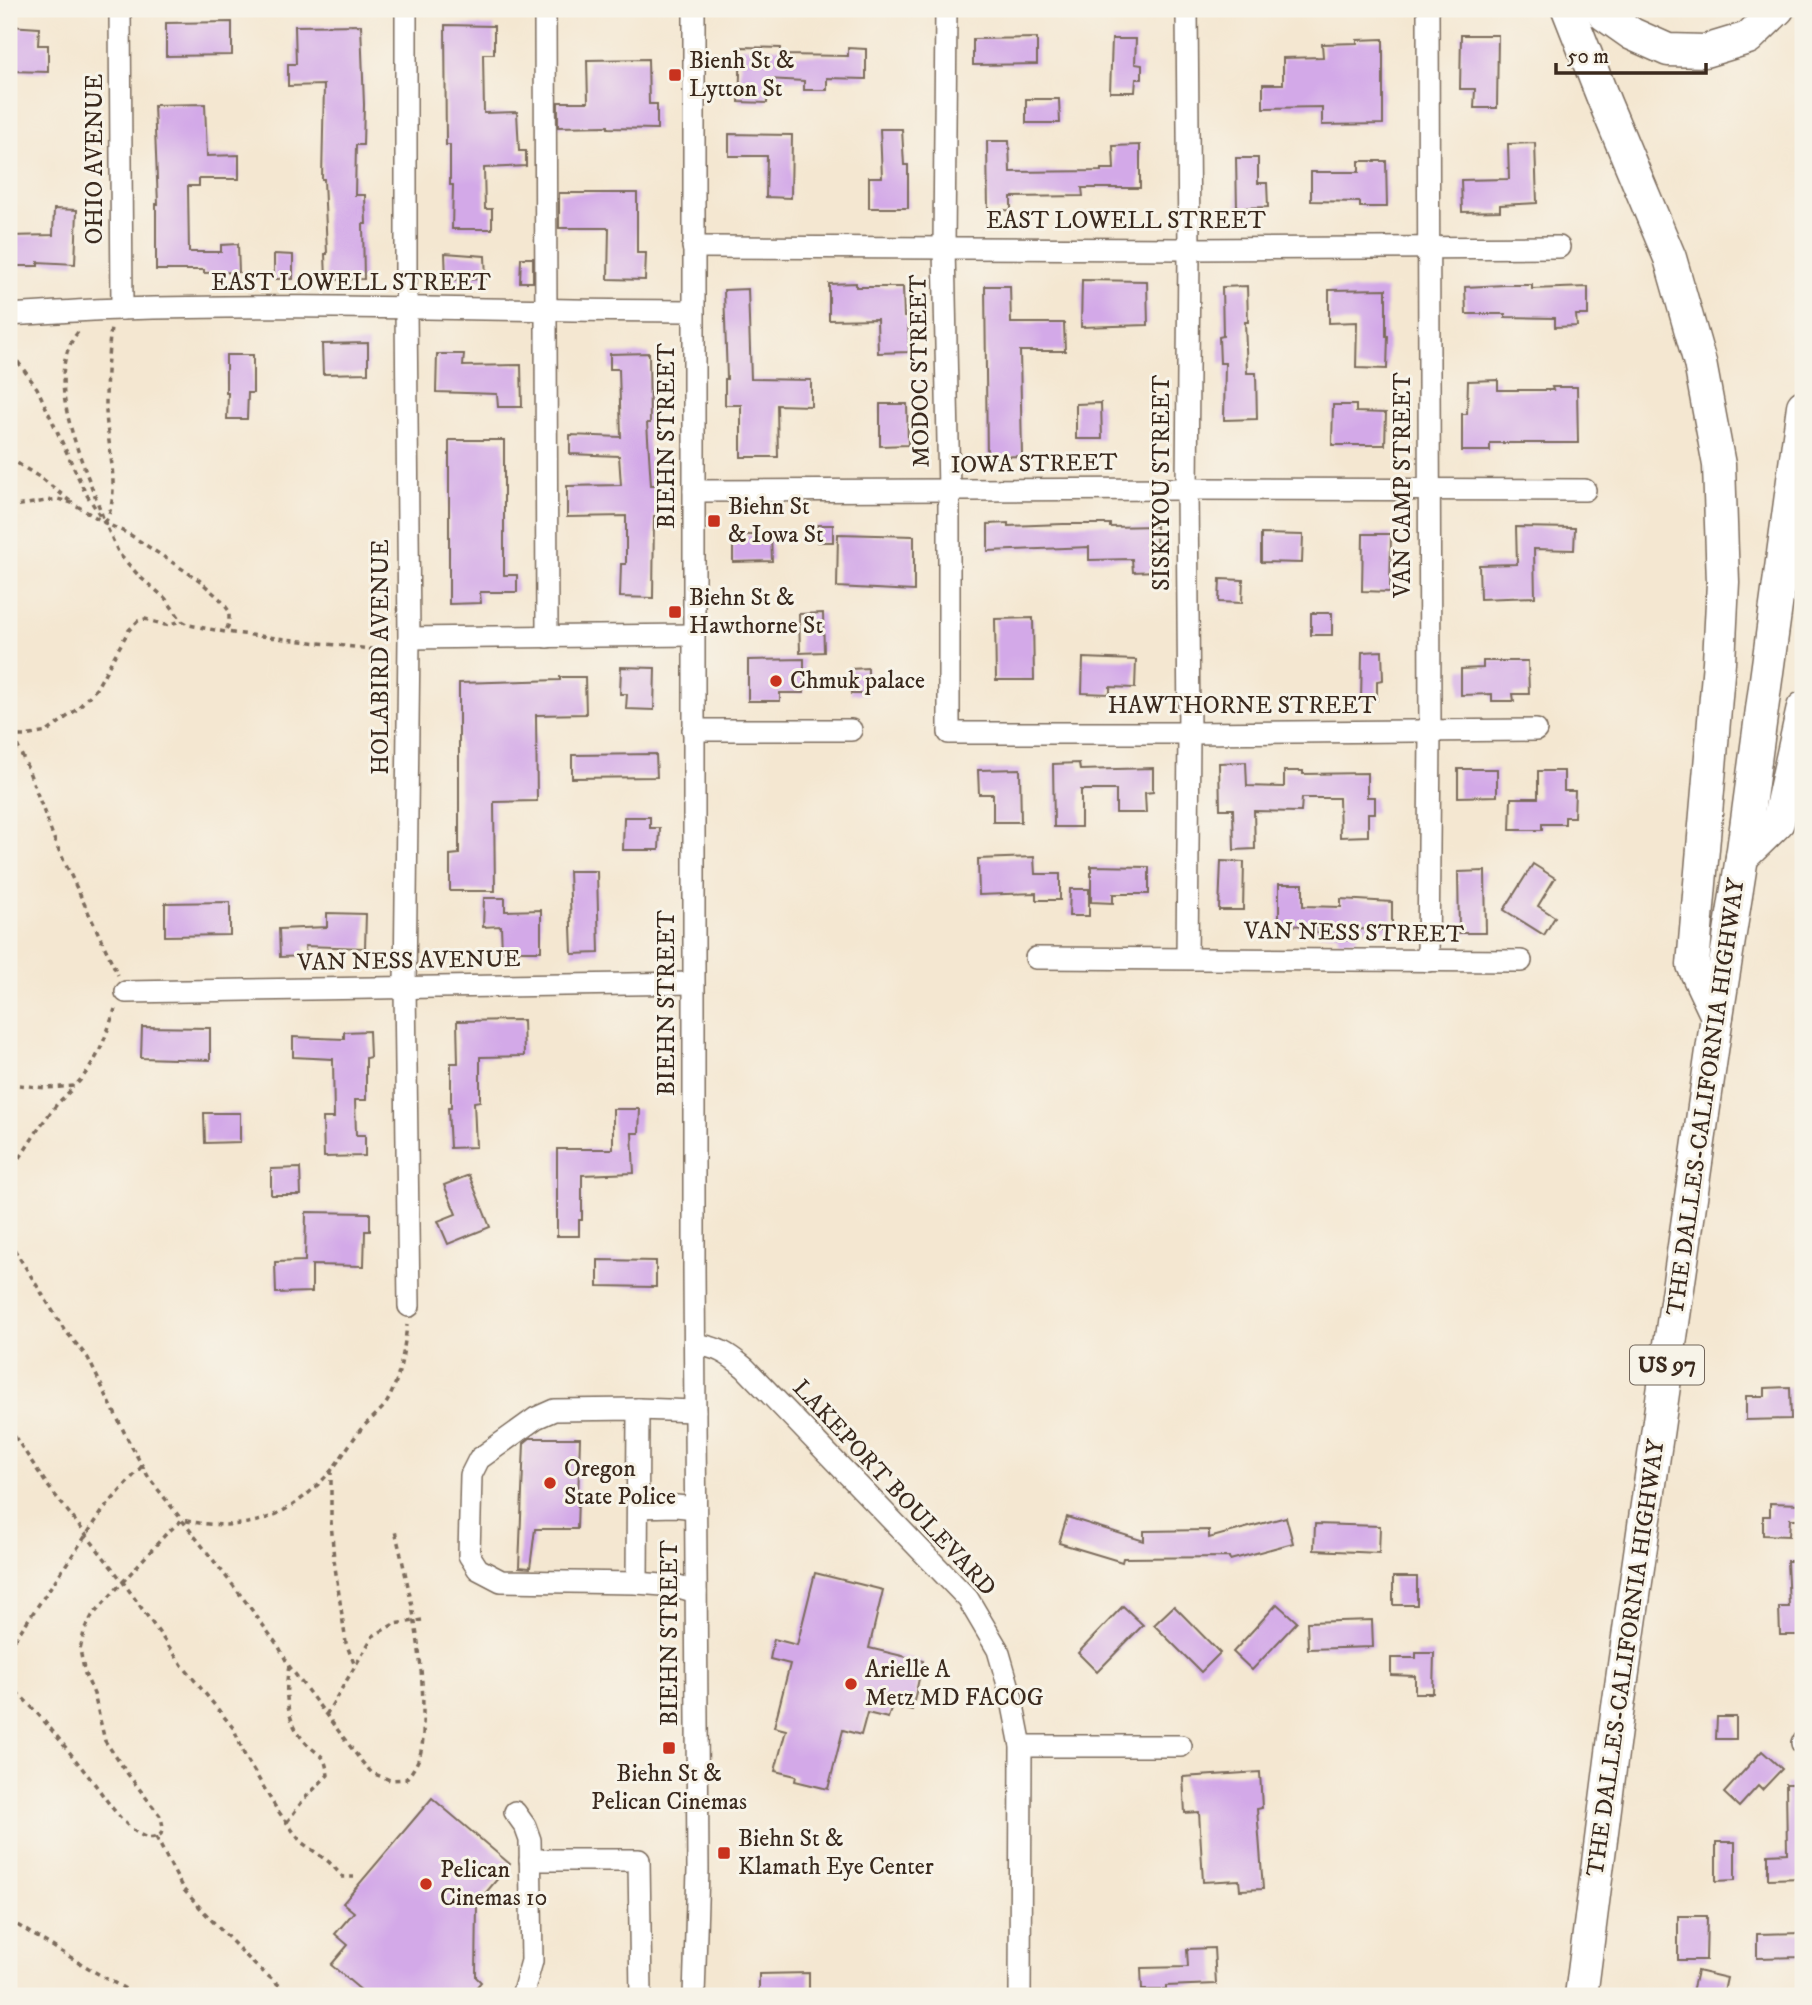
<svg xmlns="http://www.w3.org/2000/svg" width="1812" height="2005" font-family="'IM FELL DW Pica',serif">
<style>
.building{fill:#d3a9e8}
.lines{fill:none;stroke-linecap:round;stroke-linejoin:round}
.minor-casing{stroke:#7c6c5d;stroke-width:24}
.highway-casing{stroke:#7c6c5d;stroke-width:35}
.path{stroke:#7c6c5d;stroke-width:3.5;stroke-dasharray:5 5;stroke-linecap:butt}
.minor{stroke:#fff;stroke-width:21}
.highway{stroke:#fff;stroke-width:32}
.rail{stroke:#3b2a1e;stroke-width:5;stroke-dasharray:10 5;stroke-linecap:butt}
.poi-dot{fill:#c8321e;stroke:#f7f3e8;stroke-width:2.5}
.labels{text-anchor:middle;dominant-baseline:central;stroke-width:6;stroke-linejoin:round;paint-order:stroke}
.shield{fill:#f7f3e8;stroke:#73665b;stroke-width:2}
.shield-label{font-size:23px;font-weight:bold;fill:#3b2a1e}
.poi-label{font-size:24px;fill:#3b2a1e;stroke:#f7f3e8;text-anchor:start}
.street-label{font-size:24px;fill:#3b2a1e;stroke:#f7f3e8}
</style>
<rect width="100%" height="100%" fill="#f7f3e8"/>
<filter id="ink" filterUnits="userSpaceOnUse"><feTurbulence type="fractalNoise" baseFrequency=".0143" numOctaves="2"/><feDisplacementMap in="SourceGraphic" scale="14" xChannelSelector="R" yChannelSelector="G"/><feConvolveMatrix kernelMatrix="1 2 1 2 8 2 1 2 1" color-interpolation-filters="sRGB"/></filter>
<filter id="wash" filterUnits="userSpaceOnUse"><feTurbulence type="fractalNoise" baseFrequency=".00686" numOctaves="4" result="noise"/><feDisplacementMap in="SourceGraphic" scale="28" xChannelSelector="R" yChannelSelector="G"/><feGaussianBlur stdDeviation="1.57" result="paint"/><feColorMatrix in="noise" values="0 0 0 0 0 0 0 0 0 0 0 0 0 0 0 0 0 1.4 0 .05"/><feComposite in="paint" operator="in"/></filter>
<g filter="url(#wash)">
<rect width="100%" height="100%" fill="#f4e7d1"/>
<g id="blocks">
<g class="building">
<polygon points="232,22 232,55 166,56 166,23"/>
<polygon points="361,25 364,105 363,145 356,145 355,195 365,195 366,224 363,224 364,279 326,280 325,254 327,254 324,179 322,179 324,85 288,86 288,64 296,64 295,26"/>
<polygon points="445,25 494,26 494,54 483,54 484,113 517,112 519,151 526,151 526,166 484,168 485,209 492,209 492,229 452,229 453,185 450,185 450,145 446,145"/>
<polygon points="9,26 39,28 38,45 48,45 48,72 9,71"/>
<polygon points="1461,35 1498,35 1497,108 1474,108 1475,89 1460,89"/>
<polygon points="1037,38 1037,64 973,65 973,39"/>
<polygon points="1112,39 1136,39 1135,64 1142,65 1142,79 1136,79 1135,92 1110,92"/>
<polygon points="1383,39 1383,124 1322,125 1322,107 1263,108 1263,84 1283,84 1283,58 1323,57 1322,44 1357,43 1357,40"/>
<polygon points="741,47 781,48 781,55 848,56 848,48 866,49 866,79 827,78 827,90 804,90 804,81 768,79 767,103 739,102"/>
<polygon points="648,59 649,104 657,104 657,129 608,128 608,126 558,127 558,102 588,102 587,60"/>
<polygon points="1026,99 1059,99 1060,123 1026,123"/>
<polygon points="205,104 207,156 239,155 239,179 199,179 199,186 188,186 189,252 221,252 221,245 238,244 239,272 204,273 204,270 156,270 156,204 158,204 154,105"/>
<polygon points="880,129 902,129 904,165 908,165 908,208 869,208 869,177 882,177"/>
<polygon points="729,134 792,135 791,198 766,197 767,156 729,156"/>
<polygon points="987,141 1009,141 1010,172 1101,171 1101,169 1114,169 1113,146 1140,145 1140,188 1082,188 1083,196 1011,197 1011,210 988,211"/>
<polygon points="1535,143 1537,203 1500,205 1500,211 1462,212 1461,180 1509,179 1508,144"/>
<polygon points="1236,158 1258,158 1258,183 1267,183 1268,207 1237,208"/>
<polygon points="1359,161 1386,161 1387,207 1360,207 1360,202 1311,201 1311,172 1359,172"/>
<polygon points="559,193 637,193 637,253 646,253 645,280 608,279 609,228 559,228"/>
<polygon points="54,209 77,210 75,264 38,262 38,266 9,266 9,236 53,235"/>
<polygon points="445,253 485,256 486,279 446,280"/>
<polygon points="274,254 293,255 293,279 274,279"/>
<polygon points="521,258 533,258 533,282 520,282"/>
<polygon points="1082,280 1147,281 1148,325 1081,327"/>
<polygon points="856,283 856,287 903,287 904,317 908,317 909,352 878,353 877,319 829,320 829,284"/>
<polygon points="1505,285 1532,285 1532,289 1588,287 1588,315 1576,315 1577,326 1555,327 1555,318 1505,317 1505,314 1466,314 1465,287"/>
<polygon points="985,286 1010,286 1011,323 1064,323 1065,351 1020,351 1022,456 987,457"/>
<polygon points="1247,286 1248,322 1245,322 1247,373 1256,373 1257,419 1224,420 1225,363 1220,363 1219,337 1223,336 1222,287"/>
<polygon points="748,289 751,379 811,380 811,406 777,405 778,457 741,457 741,405 725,405 725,379 727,379 724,290"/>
<polygon points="1386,289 1386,336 1388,336 1387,369 1356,368 1357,322 1329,323 1329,290"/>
<polygon points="368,343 368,373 323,374 322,344"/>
<polygon points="649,353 650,423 647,423 651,485 658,485 659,516 654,516 653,598 620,597 621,564 626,564 626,516 567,517 567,486 621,485 619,456 570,454 570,435 621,437 619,369 610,369 610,354"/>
<polygon points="437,354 464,354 463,366 521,365 522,407 498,407 497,394 436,392"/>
<polygon points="226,355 253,355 253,393 248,393 247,419 227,419 228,393 226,393"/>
<polygon points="1498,380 1498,390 1553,390 1552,387 1577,387 1578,443 1490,443 1490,451 1462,451 1462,414 1467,414 1468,381"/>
<polygon points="1101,403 1102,439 1076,439 1076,404"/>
<polygon points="880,404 907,404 908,445 880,446"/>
<polygon points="1333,405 1356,405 1356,412 1386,413 1385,445 1332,445"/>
<polygon points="449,440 504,440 504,575 517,575 517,592 480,592 481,603 449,604"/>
<polygon points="1008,523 1008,526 1063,524 1110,524 1110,527 1156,526 1157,571 1133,572 1132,559 1089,560 1089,547 988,551 988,524"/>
<rect x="817" y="525" width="16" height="17"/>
<polygon points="1516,527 1575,528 1574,550 1534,549 1535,597 1480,599 1479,565 1517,564"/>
<polygon points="838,534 914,536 914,591 837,587"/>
<polygon points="1261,534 1303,535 1302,563 1261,562"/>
<polygon points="1363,534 1391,534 1390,592 1362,591"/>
<polygon points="733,535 771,535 772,561 733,562"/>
<polygon points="1220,579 1243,580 1242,603 1219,602"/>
<polygon points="823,613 824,652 800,653 799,614"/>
<rect x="1311" y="613" width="21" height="22"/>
<polygon points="1033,618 1034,680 996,680 995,619"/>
<polygon points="1382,651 1383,680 1377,681 1377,700 1361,701 1362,652"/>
<polygon points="1083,658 1136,660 1135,688 1110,687 1110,694 1082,693"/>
<polygon points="804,659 804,693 780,693 780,701 748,701 748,660"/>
<polygon points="1483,661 1528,661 1529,694 1513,694 1514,701 1492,701 1492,694 1461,695 1461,669 1483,668"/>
<polygon points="621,667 655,668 654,710 626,709 627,694 620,694"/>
<polygon points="868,668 868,694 851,694 850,669"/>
<polygon points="560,677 585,677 586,714 536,715 537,801 494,802 495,891 450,891 450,855 459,854 459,683 560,680"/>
<polygon points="656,754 657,777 572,778 572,755"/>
<polygon points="1246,762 1247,786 1284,787 1284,771 1303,771 1303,774 1367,773 1367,797 1375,797 1375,813 1368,813 1368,836 1340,837 1339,798 1302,798 1301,812 1254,811 1255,849 1234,850 1233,809 1220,809 1219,763"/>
<polygon points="1079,763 1080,770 1153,768 1153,792 1145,793 1146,813 1116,813 1116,790 1081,790 1081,827 1054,827 1053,764"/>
<polygon points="1020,769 1021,822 993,822 993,794 979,794 978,770"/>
<polygon points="1458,769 1497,769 1497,796 1458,797"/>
<polygon points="1538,771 1564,771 1564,791 1575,791 1574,817 1565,817 1565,824 1542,824 1542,830 1510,830 1511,798 1538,798"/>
<polygon points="624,817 650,817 650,828 660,828 659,850 623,850"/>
<polygon points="1034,857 1035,874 1060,874 1060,900 1036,900 1036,893 979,895 978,859"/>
<polygon points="1221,861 1244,862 1243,910 1219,910"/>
<polygon points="1533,864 1555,878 1538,906 1555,917 1544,935 1504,910"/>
<polygon points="1091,866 1149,867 1149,894 1113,894 1113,903 1091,902"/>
<polygon points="569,871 597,871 599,953 572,954"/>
<polygon points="1485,871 1486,933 1459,933 1458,872"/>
<polygon points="1279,884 1303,884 1303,906 1341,907 1341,899 1392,902 1392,930 1357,929 1357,940 1338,940 1338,934 1316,933 1316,925 1279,926"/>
<polygon points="1070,889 1089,889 1089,916 1069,916"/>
<polygon points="484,898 505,898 505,911 541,910 541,951 502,951 501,926 483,927"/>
<polygon points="230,902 230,935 165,936 165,903"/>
<polygon points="327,913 366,914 365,948 305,946 306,956 280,957 279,929 327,927"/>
<polygon points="523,1020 524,1056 480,1057 480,1101 474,1102 476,1147 450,1148 448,1108 451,1108 451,1063 458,1063 457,1021"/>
<polygon points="142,1027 210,1028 210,1060 141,1058"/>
<polygon points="369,1031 370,1057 366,1058 366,1100 355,1100 356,1135 365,1135 365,1156 324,1157 323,1118 334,1118 333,1059 293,1057 293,1037 344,1039 344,1032"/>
<polygon points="613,1109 640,1109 639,1133 632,1133 634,1173 582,1175 582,1220 579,1220 579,1236 557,1236 557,1149 613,1149"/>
<polygon points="204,1113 240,1113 240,1142 205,1143"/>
<polygon points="300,1168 301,1195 271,1195 271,1169"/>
<polygon points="469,1175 490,1227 448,1244 438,1221 456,1214 444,1185"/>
<polygon points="306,1212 370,1213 370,1231 365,1231 364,1266 312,1265 312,1292 276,1293 275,1262 305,1261"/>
<polygon points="598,1260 656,1261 656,1287 598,1286"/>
<polygon points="1790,1387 1791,1419 1746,1420 1746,1396 1765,1396 1765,1388"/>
<polygon points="530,1438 580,1438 577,1529 535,1529 530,1568 519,1567 524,1443"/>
<polygon points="1770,1503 1802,1504 1801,1519 1790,1519 1789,1536 1763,1535 1763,1516 1770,1516"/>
<polygon points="1067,1517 1144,1541 1144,1531 1209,1530 1209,1538 1286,1517 1293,1543 1230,1560 1229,1557 1123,1558 1122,1562 1059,1543"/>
<polygon points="1315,1524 1380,1526 1379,1553 1314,1550"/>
<polygon points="1787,1561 1803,1561 1803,1635 1780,1635 1779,1607 1789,1607"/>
<polygon points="815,1573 883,1590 869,1648 923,1661 912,1710 892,1705 888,1718 867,1713 861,1735 843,1730 828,1789 795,1781 796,1776 775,1771 786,1730 774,1727 790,1664 770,1659 774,1639 797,1645"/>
<rect x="1393" y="1577" width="24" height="28"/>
<polygon points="1277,1604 1297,1622 1252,1670 1233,1652"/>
<polygon points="1123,1606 1143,1625 1097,1672 1078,1653"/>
<polygon points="1174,1606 1220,1653 1201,1672 1154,1625"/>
<polygon points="1372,1620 1373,1647 1308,1649 1307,1622"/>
<polygon points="1416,1653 1434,1653 1433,1693 1415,1693 1415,1676 1391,1675 1391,1658 1416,1658"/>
<polygon points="1717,1717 1736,1717 1736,1739 1716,1739"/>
<polygon points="1762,1751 1782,1769 1762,1790 1758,1786 1739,1807 1724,1793"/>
<polygon points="1260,1772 1262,1808 1257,1809 1263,1889 1240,1890 1239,1880 1203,1882 1199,1812 1185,1813 1183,1777"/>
<polygon points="1786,1784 1803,1784 1803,1878 1768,1879 1768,1854 1787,1853"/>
<polygon points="432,1798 510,1864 477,1903 476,1977 481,1982 469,1996 368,1996 331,1965 348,1945 335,1934 354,1912 343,1903"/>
<polygon points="1716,1842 1735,1842 1735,1880 1716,1881"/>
<polygon points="1678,1916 1707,1916 1706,1960 1678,1960"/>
<polygon points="1803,1933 1803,1957 1757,1958 1757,1934"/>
<polygon points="1214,1948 1216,1984 1166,1986 1166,1990 1142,1990 1141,1968 1188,1967 1187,1949"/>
<polygon points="1697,1971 1727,1978 1723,1996 1691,1996"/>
<polygon points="809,1973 809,1996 759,1996 759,1974"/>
</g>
</g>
</g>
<g filter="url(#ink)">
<use href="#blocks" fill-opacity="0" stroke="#7c6c5d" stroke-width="2"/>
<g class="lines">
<defs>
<g id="minor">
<polyline points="120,9 122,309"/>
<polyline points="406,9 406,307 409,638 405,986 409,1306"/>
<polyline points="545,9 547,637"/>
<polyline points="946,9 944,247 949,491 949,733 1189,733 1536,730"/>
<polyline points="693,247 1189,249 1559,247"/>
<path d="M 9,315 C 46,313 83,310 120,309 C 311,303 502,311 693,311"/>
<polyline points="694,491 1187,489 1585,490"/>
<polyline points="409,638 694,635"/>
<polyline points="693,730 851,730"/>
<polyline points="1036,958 1521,961"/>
<polyline points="1187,958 1189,733 1187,489 1189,249 1187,9"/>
<polyline points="1428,961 1430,732 1428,9"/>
<polyline points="126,992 693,983"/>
<path d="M 696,1344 C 719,1348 727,1353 745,1368 L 968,1599 L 998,1650 L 1011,1695 L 1021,1746 L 1020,1996"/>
<polyline points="695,1411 638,1409 554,1410 536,1418 479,1459 471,1475 469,1555 478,1569 501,1581 637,1583 675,1586 696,1592"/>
<polyline points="638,1507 676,1506 695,1508"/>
<polyline points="637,1583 638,1409"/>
<polyline points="1802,1743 1803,1743"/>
<polyline points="1021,1746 1181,1746"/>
<polyline points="515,1812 525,1826 530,1840 532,1961 522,1996"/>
<polyline points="530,1860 639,1860 641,1996"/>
<polyline points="694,1996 698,1870 694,1269 694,9"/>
</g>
<g id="highway">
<polyline points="1568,9 1605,103 1670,258 1700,363 1719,465 1723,582 1719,662 1693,965 1717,1016"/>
<polyline points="1601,9 1605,15 1632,34 1668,50 1705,51 1748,38 1778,9"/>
<polyline points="1742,857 1778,822 1803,708"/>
<polyline points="1581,1996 1617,1714 1717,1016 1742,857 1803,406"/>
</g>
</defs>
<use href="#minor" class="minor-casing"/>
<use href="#highway" class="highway-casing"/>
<g class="path">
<path d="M 78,332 C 39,380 87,468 103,518"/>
<polyline points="9,357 18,362 37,388 85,492 105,523 119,554 140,577 165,598 182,621 189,625 225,632 388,651"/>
<polyline points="9,458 44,480 70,501"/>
<polyline points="9,507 58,499 72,503 105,523 129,534 199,580 220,599 229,611 229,623 226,632"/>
<path d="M 105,523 C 123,491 105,440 106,404 C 106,379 108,353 111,328"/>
<polyline points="9,727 28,769 56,844 118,975"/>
<polyline points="9,736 25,736 47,732 76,710 96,689 129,630 138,621 145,619 165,625 182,621"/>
<path d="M 9,1084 L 47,1088 L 75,1086 C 99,1060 104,1041 115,1009"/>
<polyline points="9,1175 41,1125 57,1104 74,1087"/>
<polyline points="9,1193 13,1171"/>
<polyline points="9,1228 11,1243"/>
<path d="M 9,1241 L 64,1329 L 88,1358 L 127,1438 L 149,1478 L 246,1602 L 279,1647 L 289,1666 L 362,1762 L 372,1773 L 390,1780 L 406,1779 C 413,1771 419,1761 421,1751 C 424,1739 423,1725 423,1713 C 423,1651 410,1590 395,1531"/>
<polyline points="9,1428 48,1486 123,1582 182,1665 234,1729 244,1754 276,1808 301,1842 329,1862 343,1877 354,1877"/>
<polyline points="331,1470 331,1521 334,1560 346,1643 355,1666"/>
<polyline points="9,1648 104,1509 142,1466"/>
<path d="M 9,1685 C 41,1713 67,1750 94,1783 C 106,1799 123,1826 141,1835 C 148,1839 154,1838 161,1834 L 163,1827 L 161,1817 L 127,1773 L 105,1741 L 94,1694 L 85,1674 L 80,1650 L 84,1632 L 92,1616 L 166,1534 L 182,1520 C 245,1533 286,1521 330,1472 C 340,1460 348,1446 358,1433 C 366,1422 380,1413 387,1402 C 400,1379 404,1351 407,1325"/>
<polyline points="326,1715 373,1636 394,1624 422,1620"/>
<path d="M 287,1822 L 304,1799 L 328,1775 C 324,1752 322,1759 307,1744 C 286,1723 284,1694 289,1666"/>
<polyline points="156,1837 183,1889 217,1926 255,1965 292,1996"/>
<polyline points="9,1920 105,1978 139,1996"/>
</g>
<use href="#minor" class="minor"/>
<use href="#highway" class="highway"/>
<polyline class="rail" points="9,1987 23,1996"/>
</g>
</g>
<g class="poi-dot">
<rect x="668" y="68" width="14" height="14" rx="3.5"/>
<rect x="707" y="514" width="14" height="14" rx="3.5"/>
<rect x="668" y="605" width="14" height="14" rx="3.5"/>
<circle cx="776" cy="681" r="7"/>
<circle cx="550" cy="1483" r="7"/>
<circle cx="851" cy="1684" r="7"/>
<rect x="662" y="1741" width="14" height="14" rx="3.5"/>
<rect x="717" y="1846" width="14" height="14" rx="3.5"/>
<circle cx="426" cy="1884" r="7"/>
</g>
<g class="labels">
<rect class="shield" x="1630" y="1345.5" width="74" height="39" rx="5"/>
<g class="shield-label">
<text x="1667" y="1365">US 97</text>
</g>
<g class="poi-label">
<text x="689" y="61">Bienh St &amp;<tspan x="689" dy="28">Lytton St</tspan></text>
<text x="728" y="507">Biehn St<tspan x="728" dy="28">&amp; Iowa St</tspan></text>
<text x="689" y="598">Biehn St &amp;<tspan x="689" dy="28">Hawthorne St</tspan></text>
<text x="790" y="681">Chmuk palace</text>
<text x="564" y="1469">Oregon<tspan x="564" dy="28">State Police</tspan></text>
<text x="865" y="1670">Arielle A<tspan x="865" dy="28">Metz MD FACOG</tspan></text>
<text x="669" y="1774" text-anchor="middle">Biehn St &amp;<tspan x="669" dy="28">Pelican Cinemas</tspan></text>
<text x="738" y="1839">Biehn St &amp;<tspan x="738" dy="28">Klamath Eye Center</tspan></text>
<text x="440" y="1870">Pelican<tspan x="440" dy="28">Cinemas 10</tspan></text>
</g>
<g class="street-label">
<text transform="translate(95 159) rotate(-90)">OHIO AVENUE</text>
<text x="1126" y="221">EAST LOWELL STREET</text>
<text x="351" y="283">EAST LOWELL STREET</text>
<text transform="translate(920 371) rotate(-91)">MODOC STREET</text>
<text transform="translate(667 436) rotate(-90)">BIEHN STREET</text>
<text transform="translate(1034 464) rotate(-1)">IOWA STREET</text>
<text transform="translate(1162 483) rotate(-90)">SISKIYOU STREET</text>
<text transform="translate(1403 485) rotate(-90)">VAN CAMP STREET</text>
<text transform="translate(381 657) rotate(-90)">HOLABIRD AVENUE</text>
<text x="1242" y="706">HAWTHORNE STREET</text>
<text transform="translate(1354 933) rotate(1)">VAN NESS STREET</text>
<text transform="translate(409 961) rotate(-1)">VAN NESS AVENUE</text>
<text transform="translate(667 1003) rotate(-90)">BIEHN STREET</text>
<text transform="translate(1706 1097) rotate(-82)">THE DALLES-CALIFORNIA HIGHWAY</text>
<text transform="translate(894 1488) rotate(47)">LAKEPORT BOULEVARD</text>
<text transform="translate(670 1633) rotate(-90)">BIEHN STREET</text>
<text transform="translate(1626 1658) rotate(-82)">THE DALLES-CALIFORNIA HIGHWAY</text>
</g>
</g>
<rect width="1812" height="2005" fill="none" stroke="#f7f3e8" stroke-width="35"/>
<path d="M1556 63v10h150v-10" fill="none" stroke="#3b2a1e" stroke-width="3.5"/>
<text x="1567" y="63" font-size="21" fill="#3b2a1e" stroke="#f7f3e8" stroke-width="5" paint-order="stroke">50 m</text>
</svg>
